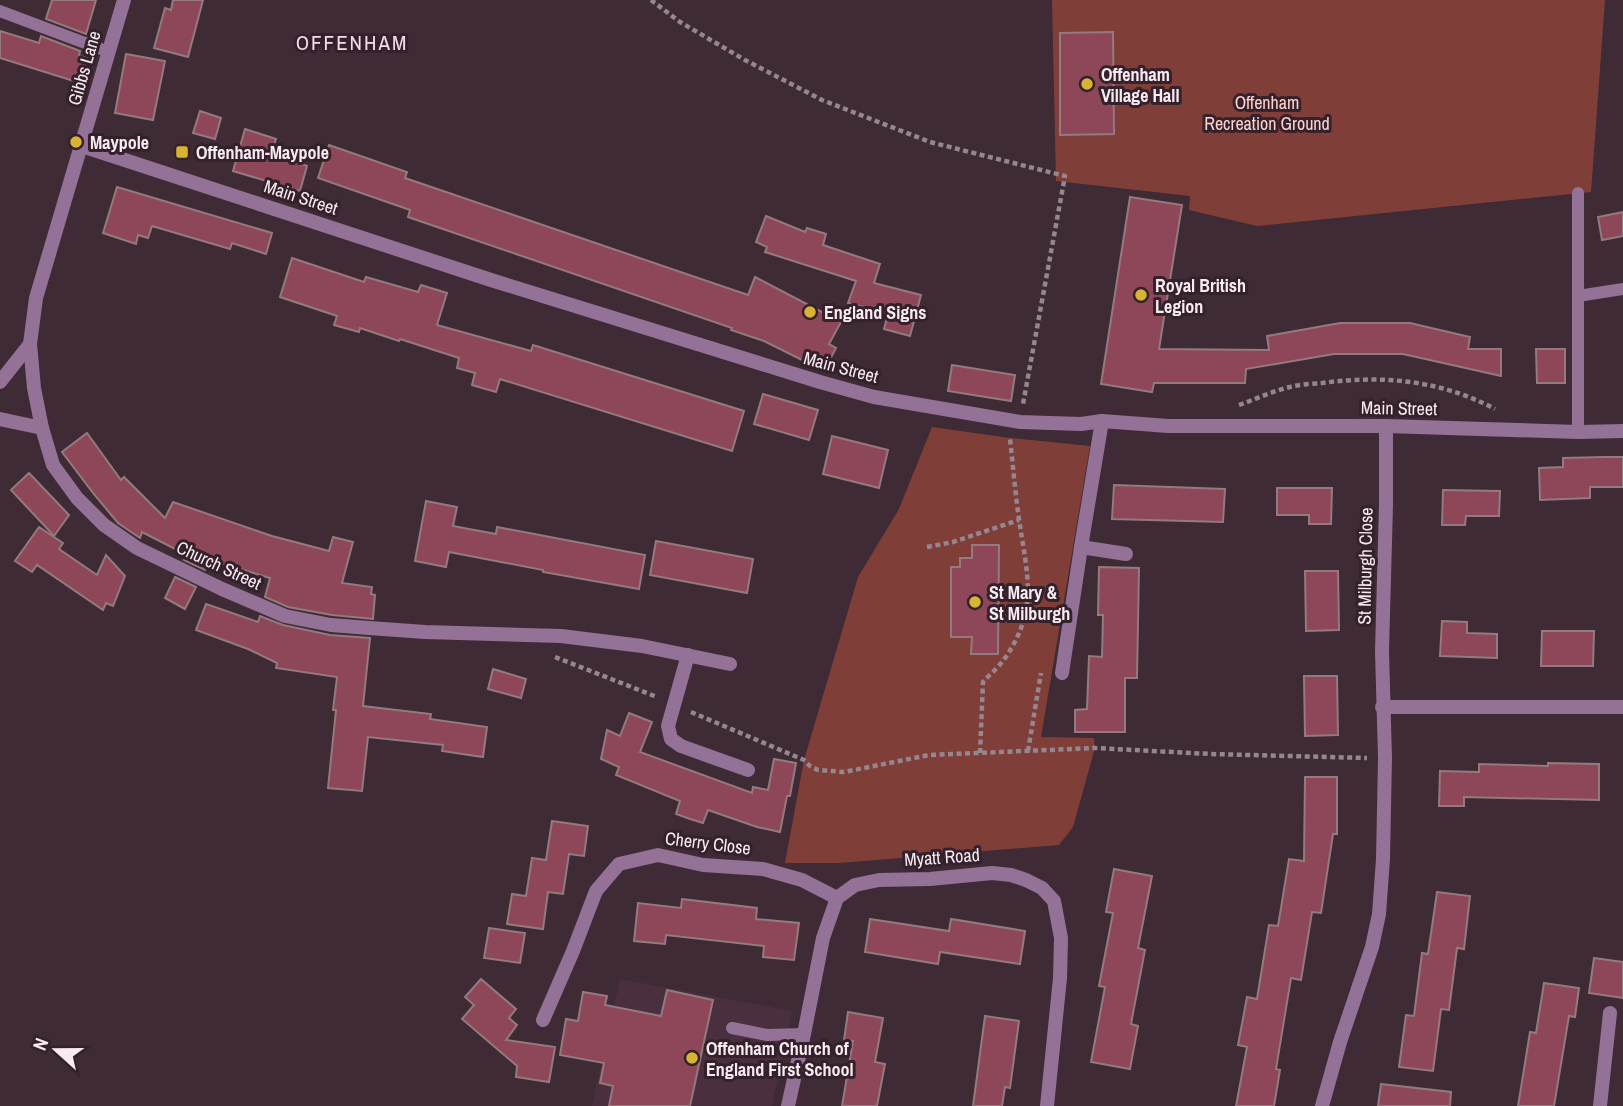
<svg xmlns="http://www.w3.org/2000/svg" width="1623" height="1106" font-family="'Archivo Narrow',sans-serif">
<style>
.built{fill:#4a303f}
.green{fill:#7f3f38}
.building{fill:#8d4758;stroke:#947a7e;stroke-width:2}
.lines{fill:none;stroke-linecap:round;stroke-linejoin:round}
.path{stroke:#96868f;stroke-width:4.5;stroke-dasharray:5 3.5;stroke-linecap:butt}
.service{stroke:#947197;stroke-width:12}
.minor{stroke:#947197;stroke-width:14}
.poi-dot{fill:#d9b334;stroke:#34212c;stroke-width:2.5}
.labels{text-anchor:middle;dominant-baseline:central;stroke-width:6;stroke-linejoin:round;paint-order:stroke}
.street-label{font-size:18px;fill:#f8ebf2;stroke:#34212c}
.poi-label{font-size:18px;font-weight:bold;fill:#f8ebf2;stroke:#34212c;text-anchor:start}
.park-label{font-size:18px;fill:#fed3cc;stroke:#34212c}
.quarter-label{font-size:21px;letter-spacing:2px;fill:#f4dae8;stroke:#34212c}
</style>
<rect width="100%" height="100%" fill="#3e2b36"/>
<polygon class="built" points="620,979 792,1011 772,1106 592,1106"/>
<g class="green">
<polygon points="1052,0 1605,0 1591,192 1257,226 1189,210 1190,196 1056,181"/>
<polygon points="932,427 1010,438 1090,446 1041,737 1094,738 1095,748 1073,827 1059,845 839,863 785,863 804,760 858,577 899,509"/>
</g>
<g class="building">
<polygon points="52,0 96,0 86,34 46,19"/>
<polygon points="173,0 203,0 188,57 154,48 165,8 171,10"/>
<polygon points="0,31 39,43 41,36 80,51 79,56 87,58 80,83 0,58"/>
<polygon points="1113,32 1114,134 1060,135 1060,33"/>
<polygon points="126,54 165,61 153,120 115,113"/>
<polygon points="200,111 221,118 215,139 193,133"/>
<polygon points="245,129 276,139 271,154 307,166 300,191 233,171"/>
<polygon points="329,145 407,172 405,178 748,295 755,277 841,322 829,344 836,348 824,371 764,341 731,330 732,328 408,217 410,210 318,178"/>
<polygon points="117,187 272,233 266,254 232,243 230,249 152,226 148,238 138,235 136,244 103,233"/>
<polygon points="1130,197 1182,205 1159,349 1269,350 1267,336 1340,323 1410,323 1470,337 1468,349 1501,349 1501,376 1403,354 1334,354 1246,369 1245,383 1154,383 1152,392 1101,384"/>
<polygon points="1623,212 1623,236 1602,240 1598,217"/>
<polygon points="766,216 805,232 807,228 826,234 823,245 880,264 874,283 921,295 910,336 884,329 888,314 848,303 856,281 765,252 767,247 756,242"/>
<polygon points="292,258 364,282 366,277 418,292 421,285 447,293 437,325 531,351 533,345 744,411 732,451 500,379 496,392 472,385 475,373 457,368 459,358 400,339 399,341 360,328 359,332 334,325 337,316 280,297"/>
<polygon points="1536,349 1565,349 1565,383 1537,383"/>
<polygon points="952,365 1015,375 1011,401 948,391"/>
<polygon points="763,394 818,410 809,440 754,424"/>
<polygon points="87,433 121,480 124,477 165,518 173,502 272,536 329,551 333,537 353,542 342,583 372,587 371,594 375,595 373,619 332,615 288,607 265,597 270,578 210,560 205,570 184,560 187,555 142,532 140,538 118,523 93,493 62,452"/>
<polygon points="832,436 888,450 879,488 823,474"/>
<polygon points="1604,457 1623,457 1623,487 1590,487 1590,498 1540,500 1539,468 1563,467 1563,458"/>
<polygon points="29,473 69,515 54,536 11,490"/>
<polygon points="1114,485 1225,489 1223,522 1112,519"/>
<polygon points="1277,488 1332,488 1331,524 1309,524 1309,515 1277,515"/>
<polygon points="1443,490 1500,491 1499,516 1466,516 1465,525 1442,525"/>
<polygon points="426,501 457,507 453,526 496,534 497,527 645,555 639,589 543,572 543,570 449,552 446,567 415,561"/>
<polygon points="39,527 63,543 59,549 97,575 106,555 125,576 113,606 106,603 103,610 37,565 32,572 15,561"/>
<polygon points="656,541 753,559 747,593 650,575"/>
<polygon points="972,545 999,545 998,654 971,654 972,637 951,637 951,567 960,567 960,558 972,558"/>
<polygon points="1099,567 1139,568 1137,678 1125,678 1125,732 1075,732 1075,710 1087,709 1089,656 1102,657 1103,615 1098,615"/>
<polygon points="1305,571 1338,571 1339,630 1306,631"/>
<polygon points="175,577 196,587 185,609 165,598"/>
<polygon points="206,604 258,622 260,616 283,625 330,635 370,638 363,706 431,714 430,719 487,727 483,757 442,751 443,745 368,737 362,791 328,788 336,710 333,710 337,677 276,668 277,663 248,649 196,630"/>
<polygon points="1442,621 1467,622 1467,633 1497,634 1497,658 1440,656"/>
<polygon points="1542,631 1594,631 1593,666 1541,666"/>
<polygon points="493,669 526,679 521,698 488,689"/>
<polygon points="1304,676 1337,676 1338,735 1305,736"/>
<polygon points="629,713 652,722 640,752 752,793 753,787 768,790 774,759 796,763 790,796 787,796 780,832 757,827 708,810 703,823 690,819 676,814 680,801 616,775 619,767 601,759 607,730 620,736"/>
<polygon points="1548,763 1599,764 1599,800 1464,797 1464,806 1439,806 1440,771 1479,772 1479,764 1548,766"/>
<polygon points="1305,777 1337,777 1337,834 1333,834 1321,913 1312,912 1301,980 1291,978 1276,1069 1280,1070 1274,1106 1236,1106 1247,1047 1238,1045 1247,997 1257,999 1269,925 1278,926 1289,859 1304,861"/>
<polygon points="552,821 588,826 584,856 569,854 563,894 548,892 543,929 507,924 512,894 526,896 532,858 546,860"/>
<polygon points="1114,869 1152,876 1138,948 1145,950 1131,1024 1138,1026 1130,1069 1091,1062 1105,987 1099,986 1113,913 1106,912"/>
<polygon points="1437,892 1470,896 1464,949 1457,948 1449,1010 1441,1009 1433,1071 1399,1067 1406,1015 1414,1016 1422,953 1428,954"/>
<polygon points="682,899 757,908 756,919 799,923 794,960 763,957 764,946 666,935 665,944 634,941 638,903 681,908"/>
<polygon points="870,919 949,931 951,919 1025,931 1020,964 940,952 938,964 865,952"/>
<polygon points="489,928 525,933 520,963 484,958"/>
<polygon points="1594,958 1623,962 1623,998 1589,993"/>
<polygon points="481,979 516,1009 509,1018 517,1025 506,1040 555,1047 549,1082 516,1077 517,1066 462,1019 474,1005 465,997"/>
<polygon points="1544,983 1579,988 1575,1017 1569,1016 1554,1106 1518,1106 1530,1032 1536,1033"/>
<polygon points="667,990 713,1000 690,1106 609,1106 613,1086 600,1083 604,1063 560,1055 566,1019 578,1021 583,992 607,996 605,1005 661,1016"/>
<polygon points="848,1012 883,1018 875,1062 885,1064 877,1106 842,1106 853,1041 844,1040"/>
<polygon points="985,1016 1019,1021 1010,1088 1005,1087 1002,1106 973,1106"/>
<polygon points="1381,1084 1451,1092 1450,1106 1378,1106"/>
</g>
<g class="lines">
<g class="path">
<polyline points="651,0 680,22 745,60 822,100 930,142 1065,176 1023,404"/>
<path d="M 1239,405 C 1256,399 1273,391 1290,387 C 1300,384 1312,384 1322,383 C 1383,375 1440,380 1495,409"/>
<polyline points="927,547 953,542 1019,520"/>
<polyline points="555,657 657,697"/>
<polyline points="691,712 804,760 810,766 818,770 844,772 929,755 1095,748 1211,754 1367,758"/>
<polyline points="1028,751 1041,673"/>
<path d="M 980,753 L 983,682 C 990,674 999,667 1005,658 C 1039,609 1027,574 1019,519 C 1015,492 1013,465 1010,439"/>
</g>
<g class="service">
<polyline points="0,11 109,52"/>
<polyline points="1578,193 1578,432"/>
<polyline points="1578,296 1623,289"/>
<polyline points="732,1028 767,1035 804,1034"/>
</g>
<g class="minor">
<polyline points="124,0 36,298 30,344 34,388 42,428 53,465 77,498 104,525 137,548 222,589 285,616 331,625 369,628 425,632 561,636 642,646 730,664"/>
<polyline points="82,146 491,280 820,382 874,397 1020,422 1081,424 1102,421 1168,426 1386,426 1578,432 1623,431"/>
<polyline points="0,382 30,344"/>
<polyline points="0,419 42,428"/>
<polyline points="1081,547 1126,554"/>
<polyline points="688,655 668,726 671,739 681,746 748,770"/>
<polyline points="1062,673 1081,547 1102,421"/>
<polyline points="1382,707 1623,707"/>
<polyline points="543,1020 573,951 596,891 619,864 658,855 703,865 763,869 802,880 837,898"/>
<polyline points="788,1106 804,1034 823,938 837,898 855,885 879,880 930,879 992,873 1011,875 1026,880 1042,888 1054,901 1061,938 1060,978 1047,1106"/>
<polyline points="1322,1106 1340,1042 1372,947 1379,914 1383,859 1385,758 1382,651 1386,505 1386,426"/>
<polyline points="1600,1106 1610,1013"/>
</g>
</g>
<g class="poi-dot">
<circle cx="1087" cy="84" r="7"/>
<circle cx="76" cy="142" r="7"/>
<rect x="175" y="145" width="14" height="14" rx="3.5"/>
<circle cx="1141" cy="295" r="7"/>
<circle cx="810" cy="312" r="7"/>
<circle cx="975" cy="602" r="7"/>
<circle cx="692" cy="1058" r="7"/>
</g>
<g class="labels">
<g class="street-label">
<text transform="translate(84 68) rotate(-74)">Gibbs Lane</text>
<text transform="translate(301 197) rotate(18)">Main Street</text>
<text transform="translate(841 367) rotate(15)">Main Street</text>
<text transform="translate(1399 408) rotate(1)">Main Street</text>
<text transform="translate(219 565) rotate(25)">Church Street</text>
<text transform="translate(1365 566) rotate(-89)">St Milburgh Close</text>
<text transform="translate(708 843) rotate(7)">Cherry Close</text>
<text transform="translate(942 857) rotate(-4)">Myatt Road</text>
</g>
<g class="poi-label">
<text x="1101" y="74">Offenham<tspan x="1101" dy="21">Village Hall</tspan></text>
<text x="90" y="142">Maypole</text>
<text x="196" y="152">Offenham-Maypole</text>
<text x="1155" y="285">Royal British<tspan x="1155" dy="21">Legion</tspan></text>
<text x="824" y="312">England Signs</text>
<text x="989" y="592">St Mary &amp;<tspan x="989" dy="21">St Milburgh</tspan></text>
<text x="706" y="1048">Offenham Church of<tspan x="706" dy="21">England First School</tspan></text>
</g>
<g class="park-label">
<text x="1267" y="102">Offenham<tspan x="1267" dy="21">Recreation Ground</tspan></text>
</g>
<g class="quarter-label">
<text x="352" y="42">OFFENHAM</text>
</g>
</g>
<g transform="translate(56 1050) rotate(291)" stroke="#34212c" stroke-width="5" paint-order="stroke">
<path d="M0-5L12 26L0 18L-12 26Z" fill="#f8ebf2"/>
<text y="-10" font-size="19" font-weight="bold" text-anchor="middle" fill="#f8ebf2">N</text>
</g>
</svg>
